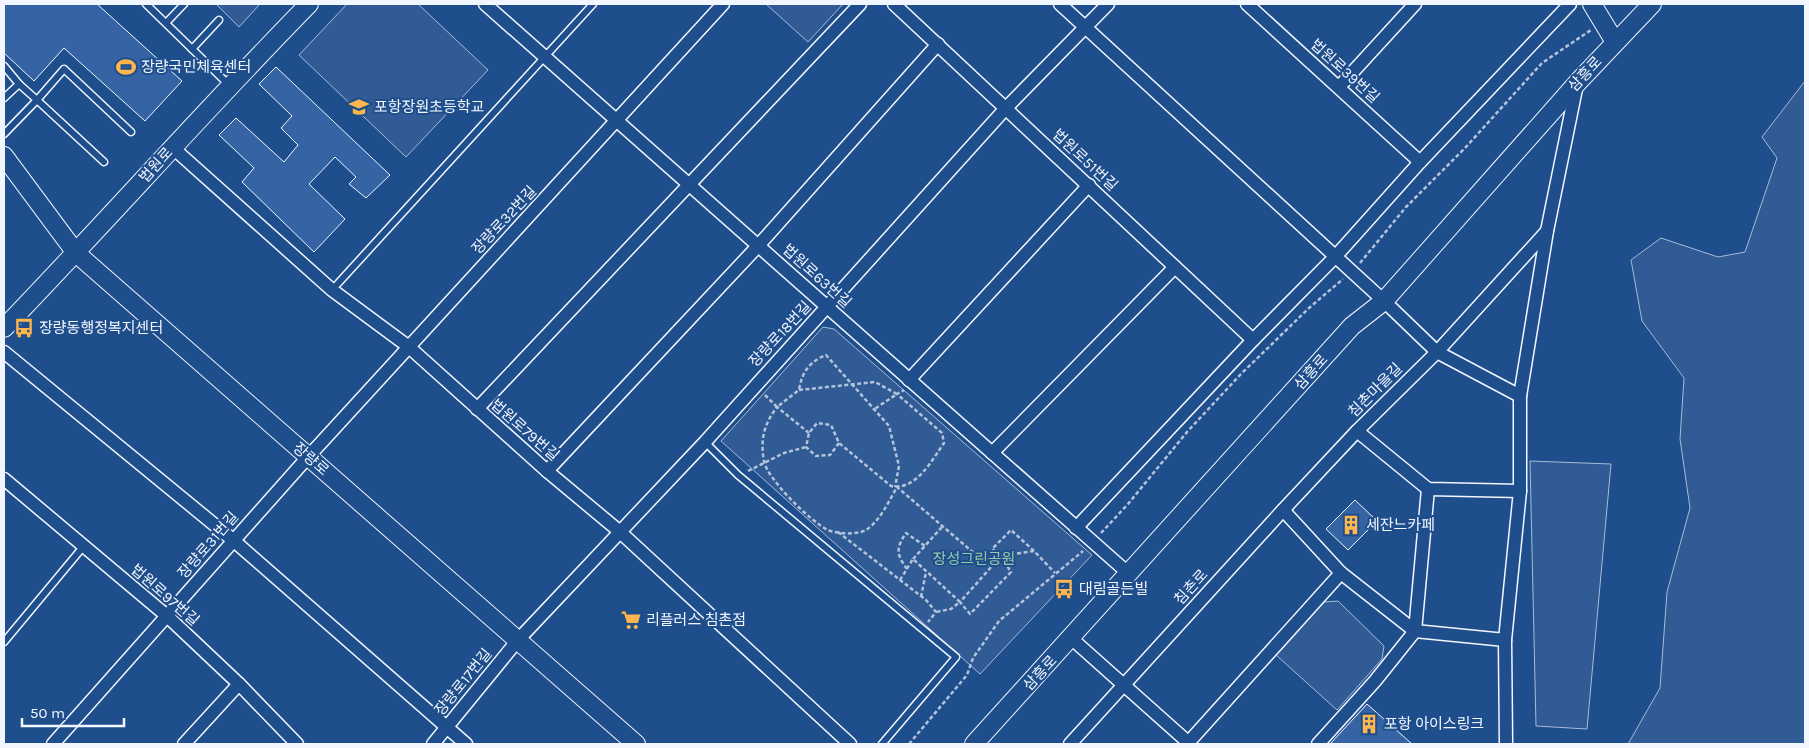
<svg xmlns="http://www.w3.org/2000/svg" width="1809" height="748" font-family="Karla,'Noto Sans KR',sans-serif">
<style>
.green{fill:#305b95;stroke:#a8bbd7}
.building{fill:#3563a3;stroke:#f2f6ff}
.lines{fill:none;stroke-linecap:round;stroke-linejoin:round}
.lane-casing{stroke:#f2f6ff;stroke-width:9}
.street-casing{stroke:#f2f6ff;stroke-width:15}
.secondary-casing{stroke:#f2f6ff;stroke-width:20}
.path{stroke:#b3c4dc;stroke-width:2.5;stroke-dasharray:4 2.5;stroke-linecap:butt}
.lane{stroke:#1f4e8c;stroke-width:6}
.street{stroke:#1f4e8c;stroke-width:12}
.secondary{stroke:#1f4e8c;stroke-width:18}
.labels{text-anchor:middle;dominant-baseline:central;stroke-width:4;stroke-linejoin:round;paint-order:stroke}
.poi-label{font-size:15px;fill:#f2f6ff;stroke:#1f4e8c;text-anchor:start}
.street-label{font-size:15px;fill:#f2f6ff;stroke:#1f4e8c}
.park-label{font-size:15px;fill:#97c8a6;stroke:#1f4e8c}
</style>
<rect width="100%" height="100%" fill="#1f4e8c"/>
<g class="green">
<polygon points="216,4 260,4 239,27"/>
<polygon points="347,4 418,4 488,70 406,157 299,55"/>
<polygon points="766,4 843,4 808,42"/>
<polygon points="1805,81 1805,744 1628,744 1660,688 1667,592 1690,508 1680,439 1684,378 1642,321 1631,260 1661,238 1718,257 1745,252 1777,158 1762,137"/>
<polygon points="823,327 834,329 1092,555 980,674 721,441"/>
<polygon points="1530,461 1611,464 1587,729 1536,726"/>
<polygon points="1338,601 1384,646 1382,659 1337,710 1276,655 1324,602"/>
</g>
<g class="building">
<polygon points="4,4 97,4 182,81 145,121 64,48 34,81 4,53"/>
<polygon points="276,67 390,175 366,198 349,184 356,177 335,157 309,184 345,219 314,252 242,182 254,168 219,135 236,118 284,162 298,145 281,128 292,116 259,84"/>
<polygon points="1355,500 1377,521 1348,550 1326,529"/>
<polygon points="1367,704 1412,744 1330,744"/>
</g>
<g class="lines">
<defs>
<g id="lane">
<polyline points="146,4 229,85"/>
<polyline points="166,23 184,4"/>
<polyline points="192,49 219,20"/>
<polyline points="4,66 19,84"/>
<polyline points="4,98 19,84 37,100 64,69 131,132"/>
<polyline points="4,134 37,100 104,162"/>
<polyline points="332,290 593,4"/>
<polyline points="705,442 738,475 956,657 882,744"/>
<polyline points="4,642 83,547"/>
</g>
<g id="street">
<polyline points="485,4 1128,573"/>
<polyline points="894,4 1253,340"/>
<polyline points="1060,4 1384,301 1437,352 1520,396"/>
<polyline points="1247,4 1420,162"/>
<polyline points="1339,87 1415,4"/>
<polyline points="172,147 332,290 409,347 547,471 619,531 850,744"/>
<polyline points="4,352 233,540 466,744"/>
<polyline points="909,380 1089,185"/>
<polyline points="477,409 860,4"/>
<polyline points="1357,431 1428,489 1520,491"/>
<polyline points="992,453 1175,267"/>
<polyline points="547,471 758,246 938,44"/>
<polyline points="4,479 167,616 239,684 297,744"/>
<polyline points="1283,510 1341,573 1415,631 1505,640"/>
<polyline points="1076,528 1253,340 1335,257 1420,162 1570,4"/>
<polyline points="1415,631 1428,489"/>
<polyline points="1071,638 1190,744"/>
<polyline points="53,744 308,457 723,4"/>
<polyline points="184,744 239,684"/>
<polyline points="433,744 518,640 705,442 1006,108 1108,4"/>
<polyline points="1070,744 1283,510 1357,431 1437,352 1547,231"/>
<polyline points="1187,744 1341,573"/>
<polyline points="1318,744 1375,681 1415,631"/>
<polyline points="1506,744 1505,640 1520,491 1520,396 1547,231 1577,84"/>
</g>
<g id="secondary">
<polyline points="1592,4 1615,42"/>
<polyline points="4,156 76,253 636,744"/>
<path d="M 4,328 C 107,221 205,110 309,4"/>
<polyline points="974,744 1352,326 1384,301 1578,82 1652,4"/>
</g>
</defs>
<use href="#lane" class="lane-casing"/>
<use href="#street" class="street-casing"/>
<use href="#secondary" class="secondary-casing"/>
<g class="path">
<polyline points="1360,263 1406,207 1465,148 1542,63 1591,30"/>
<polyline points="799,390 875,382 897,394 873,410"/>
<path d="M 765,395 L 777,407 L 799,390 C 802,372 809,362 826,355 L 889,426 L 899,466 L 895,487"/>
<path d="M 809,433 L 777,407 C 764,424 760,440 764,461 C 767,479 811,522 828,530 C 837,534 857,535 866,530 C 880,521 889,501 897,487 L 990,567"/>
<path d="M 839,443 L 830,455 L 816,456 L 806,447 L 809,433 L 817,423 L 831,425 L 839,443 L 891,486 C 916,491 932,460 944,443 L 942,433 L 897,394 L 904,390"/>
<polyline points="748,471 784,453 806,447"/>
<polyline points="838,532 926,600 936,612 928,622"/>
<polyline points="1101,533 1128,504 1187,432 1241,374 1309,308 1343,279"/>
<polyline points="1034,551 1011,530 992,549 1001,556 960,602 970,614 1011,572 1001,556 1034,551 1055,573"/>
<polyline points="913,559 942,527"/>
<path d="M 907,569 C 896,554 896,548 906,533 L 925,546"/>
<polyline points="900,580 913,559 960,602 951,609 936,612"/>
<polyline points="921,597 926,572"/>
<polyline points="909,744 967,675 973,658 999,621 1083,551"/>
</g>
<use href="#lane" class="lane"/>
<use href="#street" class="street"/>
<use href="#secondary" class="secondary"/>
</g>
<defs>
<symbol id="stadium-bare" viewBox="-9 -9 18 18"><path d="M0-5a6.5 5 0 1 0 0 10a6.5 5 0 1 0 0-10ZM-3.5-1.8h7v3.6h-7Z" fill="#ffb74d" stroke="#1f4e8c" stroke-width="2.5" paint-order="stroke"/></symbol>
<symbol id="school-bare" viewBox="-9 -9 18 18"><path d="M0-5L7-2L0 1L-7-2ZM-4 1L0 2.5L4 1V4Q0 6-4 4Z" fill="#ffb74d" stroke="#1f4e8c" stroke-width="2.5" paint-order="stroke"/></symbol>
<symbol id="bus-bare" viewBox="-9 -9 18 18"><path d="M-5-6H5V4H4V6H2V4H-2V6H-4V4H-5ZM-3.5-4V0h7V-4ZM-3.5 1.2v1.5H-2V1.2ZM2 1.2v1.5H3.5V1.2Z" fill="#ffb74d" stroke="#1f4e8c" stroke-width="2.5" paint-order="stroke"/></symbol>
<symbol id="building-bare" viewBox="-9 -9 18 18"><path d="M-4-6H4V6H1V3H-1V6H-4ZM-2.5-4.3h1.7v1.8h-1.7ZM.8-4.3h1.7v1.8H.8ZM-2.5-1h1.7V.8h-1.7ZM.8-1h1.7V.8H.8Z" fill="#ffb74d" stroke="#1f4e8c" stroke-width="2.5" paint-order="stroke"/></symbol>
<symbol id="supermarket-bare" viewBox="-9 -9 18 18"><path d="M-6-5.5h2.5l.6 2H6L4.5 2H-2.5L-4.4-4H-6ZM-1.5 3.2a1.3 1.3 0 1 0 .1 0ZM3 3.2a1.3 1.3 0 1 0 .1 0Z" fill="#ffb74d" stroke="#1f4e8c" stroke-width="2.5" paint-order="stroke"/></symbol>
</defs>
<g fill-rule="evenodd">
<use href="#stadium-bare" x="112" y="53" width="28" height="28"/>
<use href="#school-bare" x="345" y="93" width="28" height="28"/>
<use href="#bus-bare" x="10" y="314" width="28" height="28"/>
<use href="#building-bare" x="1337" y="511" width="28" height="28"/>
<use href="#bus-bare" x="1050" y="575" width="28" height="28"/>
<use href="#supermarket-bare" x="617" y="606" width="28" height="28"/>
<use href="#building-bare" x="1355" y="710" width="28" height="28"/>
</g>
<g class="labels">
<g class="poi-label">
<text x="141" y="67">장량국민체육센터</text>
<text x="374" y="107">포항장원초등학교</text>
<text x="39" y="328">장량동행정복지센터</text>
<text x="1366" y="525">세잔느카페</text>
<text x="1079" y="589">대림골든빌</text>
<text x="646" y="620">리플러스 침촌점</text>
<text x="1384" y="724">포항 아이스링크</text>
</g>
<g class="street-label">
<text transform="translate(1345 71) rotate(42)">법원로39번길</text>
<text transform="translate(1585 74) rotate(-47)">삼흥로</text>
<text transform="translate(1085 160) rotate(43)">법원로51번길</text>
<text transform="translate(156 165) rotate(-48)">법원로</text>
<text transform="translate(504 220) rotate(-47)">장량로32번길</text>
<text transform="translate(817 276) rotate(42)">법원로63번길</text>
<text transform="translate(780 334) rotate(-47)">장량로18번길</text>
<text transform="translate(1311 372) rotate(-48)">삼흥로</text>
<text transform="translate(1375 390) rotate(-45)">침촌마을길</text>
<text transform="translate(525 430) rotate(41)">법원로79번길</text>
<text transform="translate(311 459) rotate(41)">장량로</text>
<text transform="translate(208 545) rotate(-49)">장량로31번길</text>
<text transform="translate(1191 587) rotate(-48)">침촌로</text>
<text transform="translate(165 595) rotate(41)">법원로97번길</text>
<text transform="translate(1040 673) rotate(-47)">삼흥로</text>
<text transform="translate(463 682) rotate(-51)">장량로17번길</text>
</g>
<g class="park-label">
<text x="974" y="559">장성그린공원</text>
</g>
</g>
<rect width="1809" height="748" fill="none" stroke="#f2f6ff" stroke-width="10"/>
<path d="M22 718v8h102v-8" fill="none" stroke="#f2f6ff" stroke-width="2.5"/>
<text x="30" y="718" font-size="15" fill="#f2f6ff" stroke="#1f4e8c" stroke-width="4" paint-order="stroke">50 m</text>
</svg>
